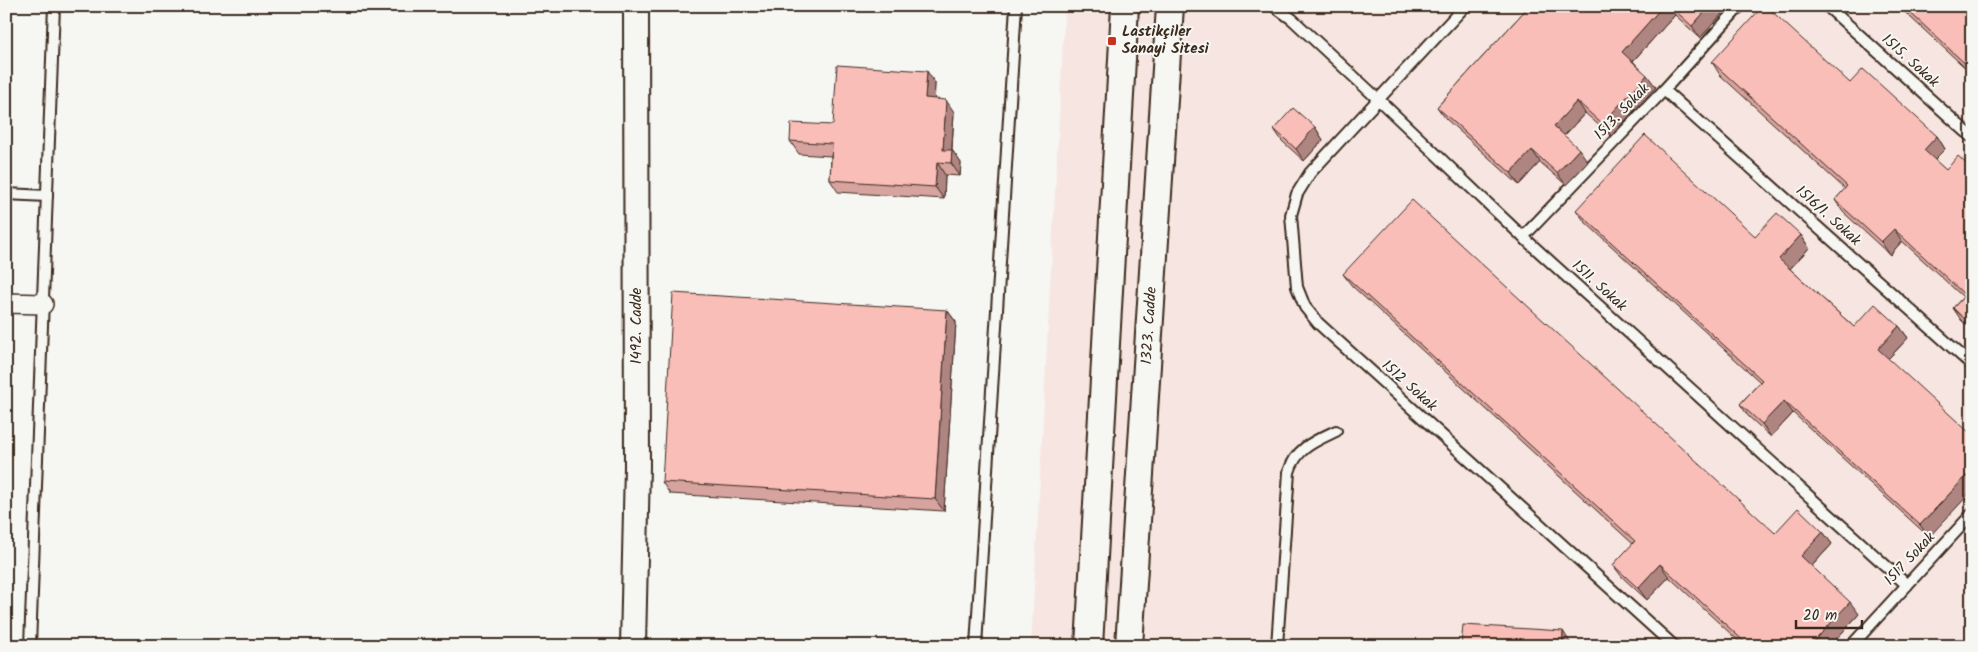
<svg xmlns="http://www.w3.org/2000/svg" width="1978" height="652" font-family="Kalam,sans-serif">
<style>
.built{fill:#f7e5e1}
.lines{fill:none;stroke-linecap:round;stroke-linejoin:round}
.service-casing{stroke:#3b2a1e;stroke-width:14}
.minor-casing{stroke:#3b2a1e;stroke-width:22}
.tertiary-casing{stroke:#3b2a1e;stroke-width:28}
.secondary-casing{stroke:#3b2a1e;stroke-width:30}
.service{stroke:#f6f6f2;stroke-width:10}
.minor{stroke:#f6f6f2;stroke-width:19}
.tertiary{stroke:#f6f6f2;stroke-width:24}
.secondary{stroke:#f6f6f2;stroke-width:26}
.wall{fill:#d7a39f;stroke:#3b2a1e}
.shaded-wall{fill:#af8582;stroke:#3b2a1e}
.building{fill:#fabeb9;stroke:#3b2a1e}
.poi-dot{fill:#c8321e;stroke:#f6f6f2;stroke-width:2}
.labels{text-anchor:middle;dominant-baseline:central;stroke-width:4;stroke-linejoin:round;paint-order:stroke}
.poi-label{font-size:15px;font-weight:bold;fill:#3b2a1e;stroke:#f6f6f2;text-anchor:start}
.street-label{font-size:15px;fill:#3b2a1e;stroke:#f6f6f2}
</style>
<rect width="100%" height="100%" fill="#f6f6f2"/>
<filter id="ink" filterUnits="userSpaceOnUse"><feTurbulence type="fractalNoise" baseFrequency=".02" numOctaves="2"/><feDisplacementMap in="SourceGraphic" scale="10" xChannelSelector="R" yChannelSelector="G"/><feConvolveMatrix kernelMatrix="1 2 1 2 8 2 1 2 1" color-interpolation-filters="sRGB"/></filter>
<g filter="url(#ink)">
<polygon class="built" points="1065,6 1972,6 1972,646 1031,646"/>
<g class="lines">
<defs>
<g id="service">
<polyline points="1274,6 1292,19 1379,100 1523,237 1907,585"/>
<polyline points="1465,6 1310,173 1297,194 1291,215 1297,287 1305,307 1318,323 1674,646"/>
<polyline points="1827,6 1972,137"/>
<polyline points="1664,90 1972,365"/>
<polyline points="6,194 47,196"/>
<polyline points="1523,237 1664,90 1740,6"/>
<polyline points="30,646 54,6"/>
<polyline points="976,646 1016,6"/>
<path d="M 1277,646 L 1289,472 C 1296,448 1315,441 1336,431"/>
<polyline points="1851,646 1972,514"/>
</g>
<polyline id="minor" points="6,303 43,304"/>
<polyline id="tertiary" points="633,646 637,466 636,6"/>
<g id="secondary">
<polyline points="1089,646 1125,6"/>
<path id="s1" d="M 1129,646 L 1170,6"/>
</g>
</defs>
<use href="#service" class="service-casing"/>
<use href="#minor" class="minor-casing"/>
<use href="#tertiary" class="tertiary-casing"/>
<use href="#secondary" class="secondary-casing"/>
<use href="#service" class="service"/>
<use href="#minor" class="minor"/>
<use href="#tertiary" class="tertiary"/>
<use href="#secondary" class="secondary"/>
</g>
<g class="wall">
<polygon points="1529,6 1718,6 1723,13 1700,38 1675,15 1633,61 1656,87 1611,136 1585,113 1564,136 1588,162 1566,185 1540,162 1519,185 1446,119 1437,107"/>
<polygon points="1898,6 1972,6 1972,74"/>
<polygon points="1712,62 1850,83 1937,136 1945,149 1934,160 1946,170 1972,169 1972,330 1961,320 1953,308 1963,297 1902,241 1890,255 1843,212 1835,200 1845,189 1720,75"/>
<polygon points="935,83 934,99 954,112 952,150 961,163 960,176 945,175 944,199 838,192 830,180 831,156 799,154 790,141 833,125"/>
<polygon points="1315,127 1323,140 1304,161 1282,141 1274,129"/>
<polygon points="1576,210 1755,236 1801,235 1809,248 1790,269 1854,327 1899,326 1908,338 1888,359 1929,537 1793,413 1771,437 1748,416 1740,404 1760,382 1585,222"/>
<polygon points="1343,274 1775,533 1823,532 1832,544 1812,566 1859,614 1830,646 1744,646 1669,577 1647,600 1622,577 1613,565 1633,544 1352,286"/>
<polygon points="947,310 956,322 944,511 670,494 662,482"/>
</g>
<g class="shaded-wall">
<polygon points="1663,6 1669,6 1675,15 1630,64 1622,52"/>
<polygon points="1710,6 1718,6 1723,13 1700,38 1692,26"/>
<polygon points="927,71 935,83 934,111 925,98"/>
<polygon points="1647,75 1656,87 1611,136 1602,124"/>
<polygon points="946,100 954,112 951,162 943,150"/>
<polygon points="1577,101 1585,113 1562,138 1554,126"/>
<polygon points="1315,127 1323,140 1304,161 1296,149"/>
<polygon points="1937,136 1945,149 1932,162 1924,150"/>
<polygon points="1579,149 1588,162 1566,185 1557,173"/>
<polygon points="952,150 961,163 960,176 951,163"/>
<polygon points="1532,150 1540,162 1519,185 1511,173"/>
<polygon points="937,162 945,175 944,199 935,187"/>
<polygon points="1894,229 1902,241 1890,255 1881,242"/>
<polygon points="1801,235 1809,248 1788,271 1779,259"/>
<polygon points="947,310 956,322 944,511 935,499"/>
<polygon points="1899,326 1908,338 1886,361 1878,349"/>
<polygon points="1784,401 1793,413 1771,437 1762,424"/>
<polygon points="1972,470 1972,491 1929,537 1920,525"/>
<polygon points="1823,532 1832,544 1809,569 1801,556"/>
<polygon points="1660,564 1669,577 1647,600 1638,588"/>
<polygon points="1850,602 1859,614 1830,646 1810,646"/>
<polygon points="1563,631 1571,644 1571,646 1562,646"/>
</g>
<g class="building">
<polygon points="1529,6 1663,6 1622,52 1647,75 1602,124 1577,101 1554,126 1579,149 1557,173 1532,150 1511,173 1437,107"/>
<polygon points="1670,6 1710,6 1692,26"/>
<polygon points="1763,6 1766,6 1850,83 1863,69 1937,136 1924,150 1946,170 1958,156 1972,169 1972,326 1953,308 1965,295 1894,229 1881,242 1835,200 1847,186 1712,62"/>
<polygon points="1903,6 1972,6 1972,70"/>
<polygon points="837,65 927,71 925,98 946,100 943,150 952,150 951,163 937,162 935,187 830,180 832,144 790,141 791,123 833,125"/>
<polygon points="1293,108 1315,127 1296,149 1274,129"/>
<polygon points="1645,135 1755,236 1777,213 1801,235 1779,259 1854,327 1875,304 1899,326 1878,349 1972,435 1972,470 1920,525 1784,401 1762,424 1740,404 1762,380 1576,210"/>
<polygon points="1412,200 1775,533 1798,508 1823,532 1801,556 1850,602 1810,646 1749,646 1660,564 1638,588 1613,565 1635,541 1343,274"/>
<polygon points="673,293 947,310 935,499 662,482"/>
<polygon points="1463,625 1563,631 1562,646 1461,646"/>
</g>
</g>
<rect class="poi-dot" x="1107" y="36" width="10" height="10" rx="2.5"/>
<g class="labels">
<g class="poi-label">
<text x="1122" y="32">Lastikçiler<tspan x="1122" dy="17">Sanayi Sitesi</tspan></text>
</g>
<g class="street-label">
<text transform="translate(1910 61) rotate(42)">1515. Sokak</text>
<text transform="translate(1622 112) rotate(-46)">1513. Sokak</text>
<text transform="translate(1828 216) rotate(42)">1516/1. Sokak</text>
<text transform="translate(1599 286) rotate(42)">1511. Sokak</text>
<text transform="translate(637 326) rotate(-90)">1492. Cadde</text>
<text stroke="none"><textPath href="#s1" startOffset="321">1323. Cadde</textPath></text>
<text transform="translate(1409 386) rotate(42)">1512 Sokak</text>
<text transform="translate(1910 559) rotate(-47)">1517 Sokak</text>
</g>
</g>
<rect width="1978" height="652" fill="none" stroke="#f6f6f2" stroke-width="25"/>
<rect x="12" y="12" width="1953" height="627" fill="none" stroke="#3b2a1e" stroke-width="2" filter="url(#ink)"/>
<path d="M1796 620v8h66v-8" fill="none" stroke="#3b2a1e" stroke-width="2.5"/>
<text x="1803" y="620" font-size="15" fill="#3b2a1e" stroke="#f6f6f2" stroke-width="4" paint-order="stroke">20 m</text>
</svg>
